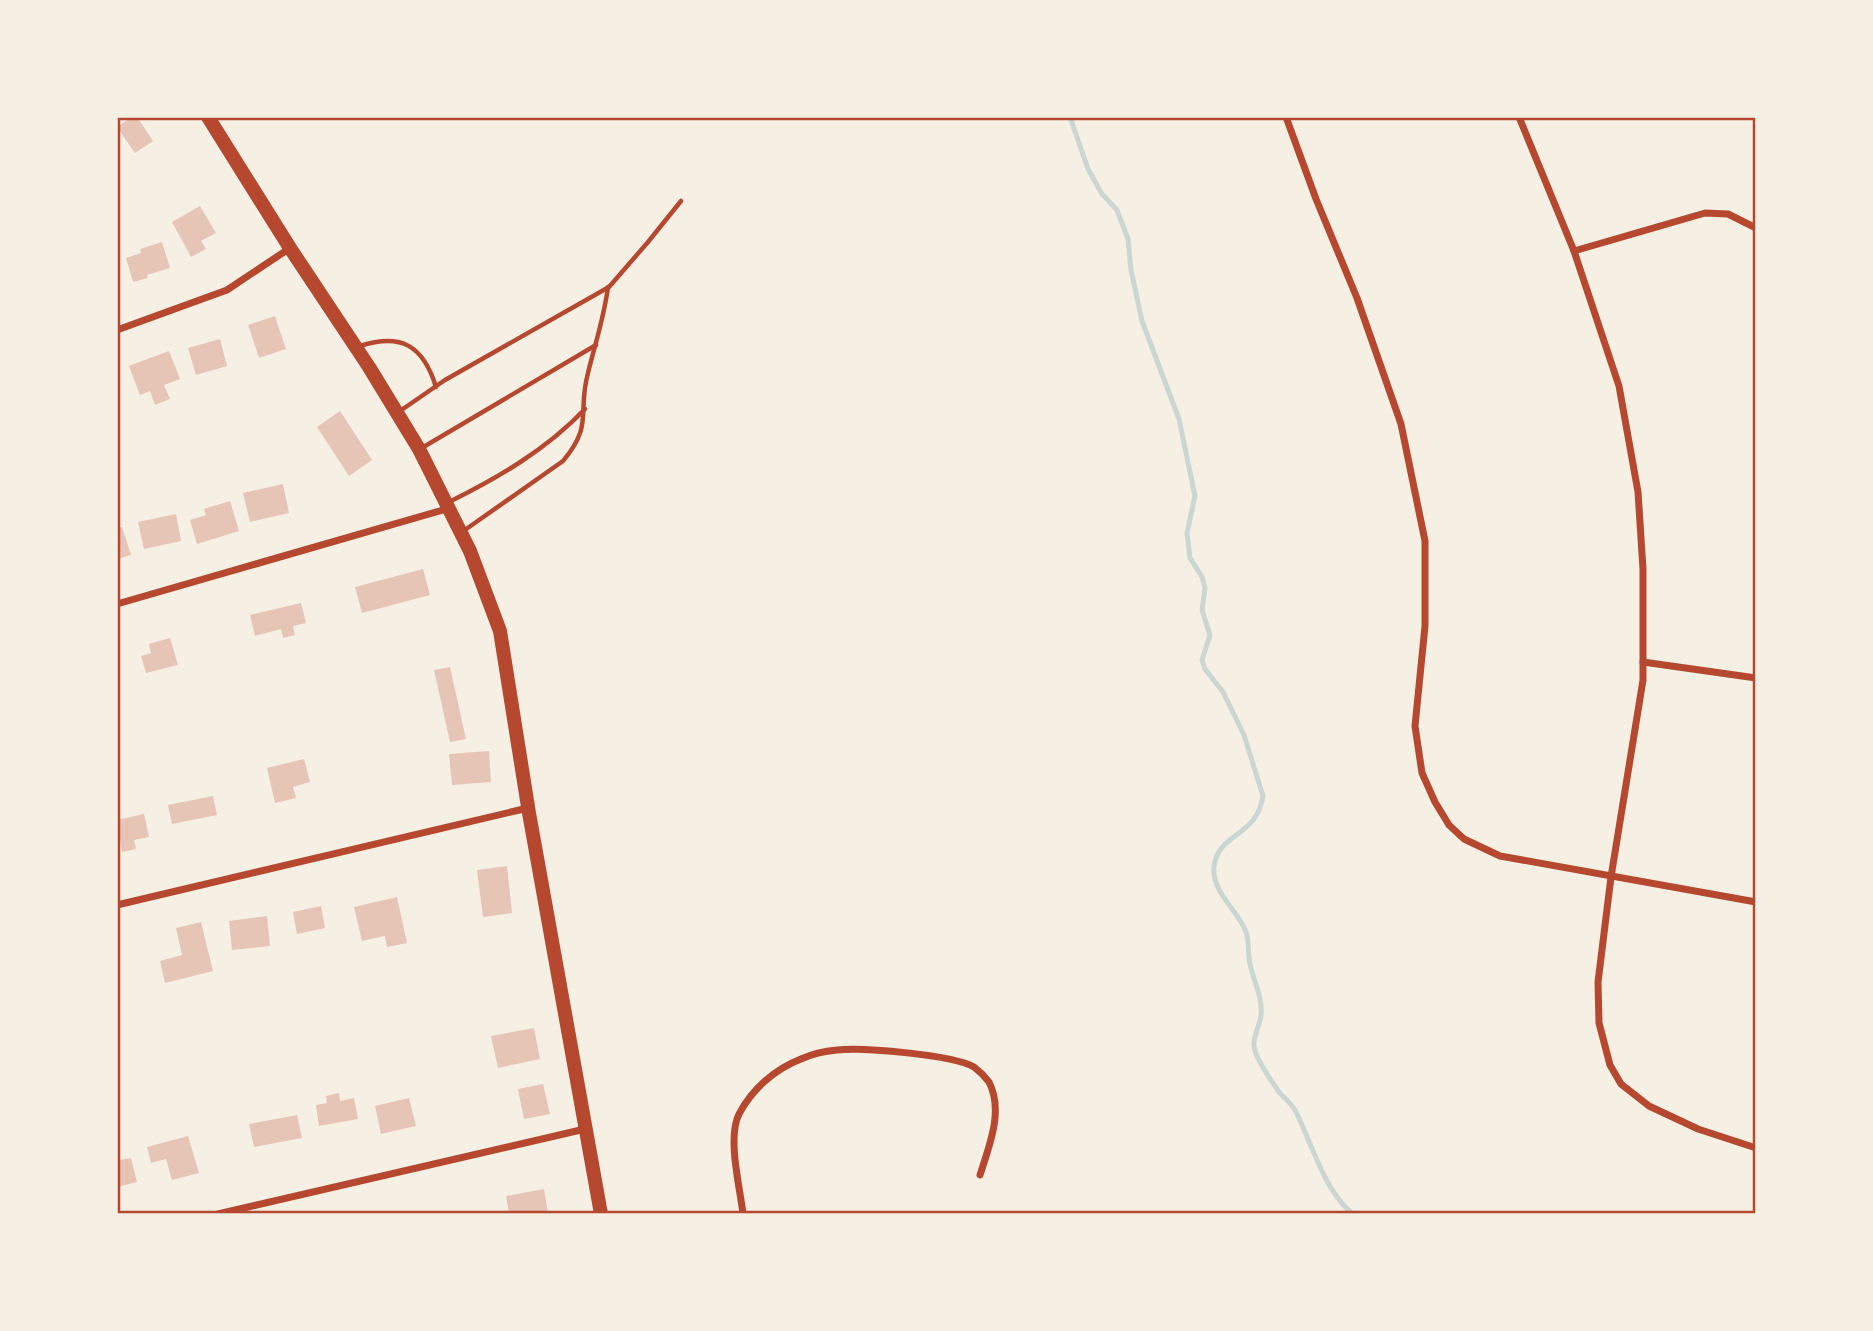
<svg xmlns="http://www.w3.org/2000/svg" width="1873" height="1331" font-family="Signika,sans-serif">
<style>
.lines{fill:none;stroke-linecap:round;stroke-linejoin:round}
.stream{stroke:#c9d6d2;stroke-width:5}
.building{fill:#e6c5b7}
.service{stroke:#b5482f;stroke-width:4.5}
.minor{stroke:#b5482f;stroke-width:7}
.secondary{stroke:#b5482f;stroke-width:14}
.neatline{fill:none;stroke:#b5482f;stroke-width:2.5}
</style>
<rect width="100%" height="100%" fill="#f6efe4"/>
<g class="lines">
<path class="stream" d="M 1070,117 L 1088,169 L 1102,194 L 1117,210 L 1128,239 L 1131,270 L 1142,321 L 1179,419 L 1195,496 L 1187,533 L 1190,558 L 1202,577 L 1205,588 L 1202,610 L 1210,635 L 1202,660 L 1205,669 L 1223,692 L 1244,735 L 1263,796 C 1257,837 1219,832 1214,866 C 1211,892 1238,910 1246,932 C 1249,941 1248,949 1249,958 C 1251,977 1263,995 1261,1015 C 1260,1026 1253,1035 1254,1046 C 1255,1058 1272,1082 1279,1092 C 1285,1099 1292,1104 1296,1112 C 1311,1142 1320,1176 1341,1202 C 1344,1207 1349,1209 1352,1214"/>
</g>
<g class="building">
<polygon points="132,117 137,117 153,141 135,153 117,127"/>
<polygon points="200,206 216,233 201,241 206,249 191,257 172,222"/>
<polygon points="162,242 170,268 147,275 148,278 133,282 126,258 141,253 140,249"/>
<polygon points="275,316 286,349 259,358 248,325"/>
<polygon points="220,339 227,366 196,375 188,348"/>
<polygon points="169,351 180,379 164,385 170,399 155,405 150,391 140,395 129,366"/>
<polygon points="340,411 372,460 349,476 317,427"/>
<polygon points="283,484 289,513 250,522 243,493"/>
<polygon points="230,501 239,531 197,544 190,520 206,515 204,509"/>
<polygon points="176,514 181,541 144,549 138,522"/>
<polygon points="122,527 131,555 117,559 117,528"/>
<polygon points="423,569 430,595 362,613 355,587"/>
<polygon points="301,603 306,623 293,626 295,635 283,638 281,629 255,636 250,615"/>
<polygon points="170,638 178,665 146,673 141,656 151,653 149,644"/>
<polygon points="450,667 466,739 450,742 434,670"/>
<polygon points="489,751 491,782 452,785 449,754"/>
<polygon points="304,759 310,782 293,787 296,798 275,803 267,768"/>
<polygon points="213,796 217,815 172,824 168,805"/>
<polygon points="144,814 149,837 134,840 136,849 122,852 117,820"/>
<polygon points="507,866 512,913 483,917 477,870"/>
<polygon points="397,897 407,943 387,947 385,936 362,941 354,907"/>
<polygon points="321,906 325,928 297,934 293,912"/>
<polygon points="267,916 270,946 232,950 229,921"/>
<polygon points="201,922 213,971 165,983 160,961 182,955 176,928"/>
<polygon points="534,1028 540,1059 498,1068 491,1036"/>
<polygon points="543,1084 550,1114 524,1119 518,1089"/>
<polygon points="339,1093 340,1101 354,1098 358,1119 319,1126 316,1105 327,1103 326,1096"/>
<polygon points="409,1098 416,1126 381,1134 375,1106"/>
<polygon points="297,1115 302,1138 254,1147 249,1124"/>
<polygon points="188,1136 199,1173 172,1180 166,1159 151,1163 147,1147"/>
<polygon points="117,1155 120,1160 131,1158 137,1182 117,1187"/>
<polygon points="544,1189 548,1214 509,1214 506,1196"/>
</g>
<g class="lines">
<g class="service">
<path d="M 360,346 C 401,333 423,345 436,387"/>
<polyline points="400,411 445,380 609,287 648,242 681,201"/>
<polyline points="420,449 596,345"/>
<path d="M 449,502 C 499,477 546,450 585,409"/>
<path d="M 462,532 L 563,461 C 594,424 577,413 588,373 C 595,344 604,318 608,287"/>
</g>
<g class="minor">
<polyline points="1286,117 1316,199 1357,298 1401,424 1425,541 1425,626 1415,726 1422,773 1435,802 1449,825 1464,839 1500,856 1756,902"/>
<polyline points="1519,117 1574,251 1619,386 1638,492 1643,569 1643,680 1611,877 1598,982 1599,1023 1610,1065 1621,1084 1649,1106 1698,1129 1756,1148"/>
<polyline points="1574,251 1705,213 1728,214 1756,228"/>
<polyline points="117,330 227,290 290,248"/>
<polyline points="117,604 450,508"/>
<polyline points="1643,662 1756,678"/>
<polyline points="117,905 528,808"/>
<polyline points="218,1214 585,1129"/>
<path d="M 743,1214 C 740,1187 727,1138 739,1114 C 752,1089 775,1069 801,1059 C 812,1054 826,1051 837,1050 C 863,1047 953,1055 974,1067 C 978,1070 986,1078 989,1082 C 1004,1111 989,1146 980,1175"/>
</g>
<polyline class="secondary" points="208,117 290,248 369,367 419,449 470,551 500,631 529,813 601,1214"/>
</g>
<rect width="1873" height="1331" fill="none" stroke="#f6efe4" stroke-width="238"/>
<rect x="119" y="119" width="1635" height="1093" class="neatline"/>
</svg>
